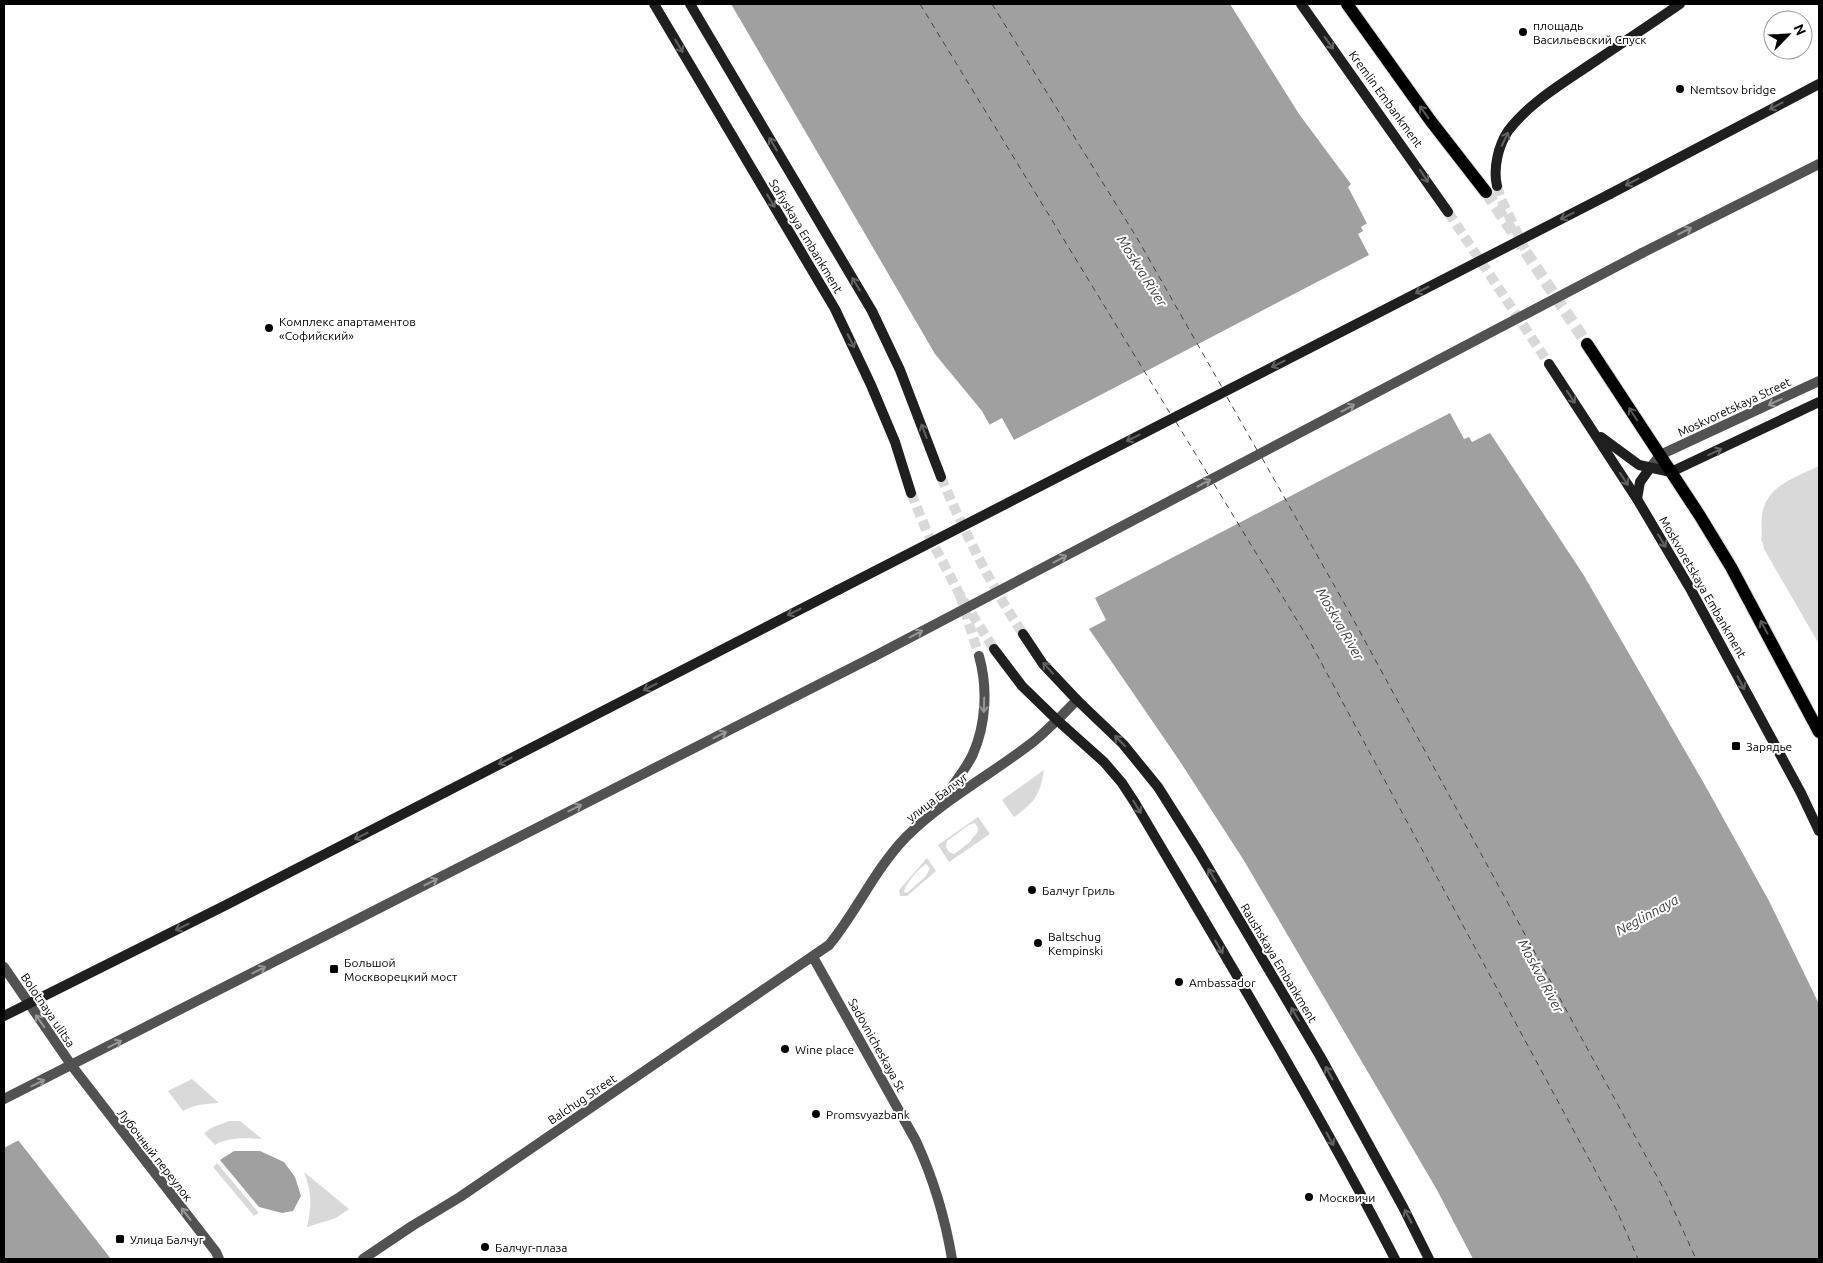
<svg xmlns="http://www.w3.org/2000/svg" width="1823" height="1263" font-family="Ubuntu,sans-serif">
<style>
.green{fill:#d9d9d9;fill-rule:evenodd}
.water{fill:#a0a0a0}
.pier{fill:#fff}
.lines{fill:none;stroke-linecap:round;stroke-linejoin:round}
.ferry{stroke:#414141;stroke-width:1;stroke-dasharray:6 5;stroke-linecap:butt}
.tertiary-tunnel{stroke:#d9d9d9;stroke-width:10;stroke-dasharray:10 5;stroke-linecap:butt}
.secondary-tunnel{stroke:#d9d9d9;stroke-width:10;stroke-dasharray:10 5;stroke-linecap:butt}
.primary-tunnel{stroke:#d9d9d9;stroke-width:12;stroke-dasharray:12 6;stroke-linecap:butt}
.primary-casing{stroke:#dbdbdb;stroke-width:14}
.tertiary{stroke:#525252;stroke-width:10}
.secondary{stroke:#1f1f1f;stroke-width:10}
.primary{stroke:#000;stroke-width:12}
.tertiary-bridge{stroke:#525252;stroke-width:10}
.secondary-bridge{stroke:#1f1f1f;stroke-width:10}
.oneway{stroke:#626262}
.oneway2{stroke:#595959}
.oneway3{stroke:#979797}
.poi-dot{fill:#000;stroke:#fff;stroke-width:2}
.labels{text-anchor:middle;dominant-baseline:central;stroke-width:4;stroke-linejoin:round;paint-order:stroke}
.poi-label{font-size:12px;fill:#000;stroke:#fff;text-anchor:start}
.street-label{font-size:12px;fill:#000;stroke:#fff}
.water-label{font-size:14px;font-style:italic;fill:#414141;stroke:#fff}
</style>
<rect width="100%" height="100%" fill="#fff"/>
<g class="green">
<path d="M 1819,466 L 1819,644 L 1764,549 L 1763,543 L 1761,540 C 1763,531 1760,521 1763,510 C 1769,485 1798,476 1819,466 Z"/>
<path d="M 1044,770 C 1040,795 1034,803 1014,817 L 1002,800 Z"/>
<path d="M 978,817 L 990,834 L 949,862 L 938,845 ZM 975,823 L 978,828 L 977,833 L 973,837 L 970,842 L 954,854 L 949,852 L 946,847 L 947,841 L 969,825 Z"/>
<path d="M 927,858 L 936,871 L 907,896 L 900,896 L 899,890 ZM 926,864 L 930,868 L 926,876 L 907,893 L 904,892 C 905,884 919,868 926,864 Z"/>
<path d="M 192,1079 L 219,1103 C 206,1104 195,1104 183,1111 L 168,1091 Z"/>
<path d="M 229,1121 L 240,1121 L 262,1139 C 247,1138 228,1137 215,1145 L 204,1133 L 213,1127 Z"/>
<polygon points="217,1163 259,1213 254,1216 213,1167"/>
<path d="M 304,1172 L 349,1209 L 336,1218 L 307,1227 C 312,1205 312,1193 304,1172 Z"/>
</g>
<g class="water">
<polygon points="731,4 1230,4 1299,114 1351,184 1348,187 1460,402 1467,398 1583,574 1706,787 1769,901 1819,1004 1819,1259 1473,1259 1437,1190 1243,859 1179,760 1087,626 1096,621 982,411 935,354"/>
<polygon points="4,1123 18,1140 111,1259 4,1259"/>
<polygon points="234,1151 260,1151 284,1162 295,1177 301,1196 293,1211 282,1213 259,1207 220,1160"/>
</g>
<g class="pier">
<polygon points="1369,222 1461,398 1466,395 1469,396 1492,432 1472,442 1469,437 1464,439 1450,413 1095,598 1106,620 1087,630 1085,625 1092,620 987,426 1002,418 1014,440 1369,255 1358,234 1363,231 1361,227"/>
<polygon points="4,1121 21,1139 4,1148"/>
</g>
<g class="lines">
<g class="ferry">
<polyline points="920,4 1171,415"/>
<polyline points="992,4 1137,238 1223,389"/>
<polyline points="1227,397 1257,450"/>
<polyline points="1176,422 1209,476"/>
<polyline points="1262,458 1347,608 1666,1193 1696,1259"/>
<polyline points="1214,484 1309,640 1616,1209 1638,1259"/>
</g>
<polyline class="tertiary-tunnel" points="960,595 979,656"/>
<g class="secondary-tunnel">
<polyline points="1497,186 1501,199 1525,249"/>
<polyline points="1448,212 1549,364"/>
<path d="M 941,477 C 964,531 990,584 1023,634"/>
<polyline points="911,493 927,532 960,595 994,649"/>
</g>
<polyline class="primary-tunnel" points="1486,192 1587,344"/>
<defs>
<g id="primary">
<polyline points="1347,4 1430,120 1486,192"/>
<polyline points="1587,344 1700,516 1731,567 1819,732"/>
</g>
</defs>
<use href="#primary" class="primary-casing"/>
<g class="tertiary">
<polyline points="1642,253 1819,164"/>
<polyline points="1650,468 1660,455 1819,381"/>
<path d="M 936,808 C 948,791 964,773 973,754 C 986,724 988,688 979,656"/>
<path d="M 813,957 L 916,1141 C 934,1180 945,1217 952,1259"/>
<polyline points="4,967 72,1066 216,1252 219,1259"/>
<polyline points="4,1099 873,657"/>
<path d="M 363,1259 L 412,1226 L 460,1197 L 829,945 C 857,911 875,869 906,837 C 943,800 992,774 1033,742 C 1049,729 1063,714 1077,700"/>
</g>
<g class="secondary">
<polyline points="654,4 835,309 871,385 895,442 911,493"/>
<polyline points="690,4 872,311 900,370 941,477"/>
<polyline points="1301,4 1448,212"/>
<path d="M 1497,186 C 1493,169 1498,146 1508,131 C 1529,103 1563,83 1591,64 C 1621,44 1651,24 1680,4"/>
<polyline points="1610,194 1819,84"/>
<polyline points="1549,364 1637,499 1691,590 1801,793 1819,831"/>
<polyline points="1601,437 1639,465 1671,472 1819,402"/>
<polyline points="1637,499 1640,482 1650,468"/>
<polyline points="1023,634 1043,664 1077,700 1123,744 1158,787 1199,852 1320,1056 1403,1207 1429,1259"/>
<path d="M 994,649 L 1022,686 L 1057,720 L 1104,762 L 1122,783 L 1135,803 C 1224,954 1315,1104 1395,1259"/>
<polyline points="4,1016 226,905 838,590"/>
</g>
<use href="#primary" class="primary"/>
<polyline class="tertiary-bridge" points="873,657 1642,253"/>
<polyline class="secondary-bridge" points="838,590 1610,194"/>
</g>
<defs><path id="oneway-shaft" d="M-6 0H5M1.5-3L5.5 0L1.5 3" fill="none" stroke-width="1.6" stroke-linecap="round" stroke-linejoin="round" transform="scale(1.25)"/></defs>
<g class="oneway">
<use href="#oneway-shaft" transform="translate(1329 43) rotate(54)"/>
<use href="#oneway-shaft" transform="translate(679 46) rotate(59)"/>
<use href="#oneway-shaft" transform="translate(1776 106) rotate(152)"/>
<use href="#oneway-shaft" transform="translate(1505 139) rotate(-65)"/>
<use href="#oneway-shaft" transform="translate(773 144) rotate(-121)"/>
<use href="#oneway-shaft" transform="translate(1424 176) rotate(56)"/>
<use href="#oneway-shaft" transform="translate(1632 182) rotate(152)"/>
<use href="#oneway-shaft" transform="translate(771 201) rotate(59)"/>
<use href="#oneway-shaft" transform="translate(1567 216) rotate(153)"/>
<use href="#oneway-shaft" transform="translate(856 284) rotate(-121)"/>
<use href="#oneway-shaft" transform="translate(1422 290) rotate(153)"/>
<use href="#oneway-shaft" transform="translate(851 341) rotate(63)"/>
<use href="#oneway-shaft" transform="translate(1278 364) rotate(153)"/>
<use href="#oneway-shaft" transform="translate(1571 397) rotate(57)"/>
<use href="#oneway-shaft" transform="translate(924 431) rotate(-111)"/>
<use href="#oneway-shaft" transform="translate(1133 438) rotate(153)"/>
<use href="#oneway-shaft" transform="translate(1715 452) rotate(-25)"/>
<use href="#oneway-shaft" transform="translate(1624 479) rotate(57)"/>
<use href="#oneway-shaft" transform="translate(1662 541) rotate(59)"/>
<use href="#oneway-shaft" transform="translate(794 612) rotate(153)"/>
<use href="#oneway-shaft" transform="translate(1048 668) rotate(-132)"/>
<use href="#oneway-shaft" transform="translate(1741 683) rotate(62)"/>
<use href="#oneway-shaft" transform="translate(650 687) rotate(153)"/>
<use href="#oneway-shaft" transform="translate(1120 741) rotate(-134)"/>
<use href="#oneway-shaft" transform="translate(505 761) rotate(153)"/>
<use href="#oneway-shaft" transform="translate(1137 807) rotate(59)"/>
<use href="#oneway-shaft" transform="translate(361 836) rotate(153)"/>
<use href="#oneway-shaft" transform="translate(1212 875) rotate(-121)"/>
<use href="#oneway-shaft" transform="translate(182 927) rotate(154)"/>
<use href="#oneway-shaft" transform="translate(1219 947) rotate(60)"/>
<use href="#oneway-shaft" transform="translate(1295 1014) rotate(-121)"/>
<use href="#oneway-shaft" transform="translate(1329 1073) rotate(-119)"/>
<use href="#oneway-shaft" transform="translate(1330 1139) rotate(61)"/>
<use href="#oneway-shaft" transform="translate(1408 1216) rotate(-117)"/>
</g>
<g class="oneway2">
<use href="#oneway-shaft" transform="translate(1424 112) rotate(-125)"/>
<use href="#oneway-shaft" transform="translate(1633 414) rotate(-123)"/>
<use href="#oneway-shaft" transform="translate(1764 627) rotate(-118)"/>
</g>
<g class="oneway3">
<use href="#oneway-shaft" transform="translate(1685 231) rotate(-27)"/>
<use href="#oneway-shaft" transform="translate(1775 402) rotate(155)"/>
<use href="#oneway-shaft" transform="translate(1348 408) rotate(-28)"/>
<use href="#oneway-shaft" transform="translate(1204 483) rotate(-28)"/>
<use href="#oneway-shaft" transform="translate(1060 559) rotate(-28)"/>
<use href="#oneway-shaft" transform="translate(916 634) rotate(-28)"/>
<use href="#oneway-shaft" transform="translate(984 705) rotate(92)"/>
<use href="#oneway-shaft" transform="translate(720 735) rotate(-27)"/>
<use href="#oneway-shaft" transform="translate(575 808) rotate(-27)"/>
<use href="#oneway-shaft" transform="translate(431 882) rotate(-27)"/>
<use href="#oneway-shaft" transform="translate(259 970) rotate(-27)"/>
<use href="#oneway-shaft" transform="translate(40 1021) rotate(-125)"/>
<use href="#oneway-shaft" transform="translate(115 1044) rotate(-27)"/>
<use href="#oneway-shaft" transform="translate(38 1083) rotate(-26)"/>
<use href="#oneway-shaft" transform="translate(186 1214) rotate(-128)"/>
</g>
<g class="poi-dot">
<circle cx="1523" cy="32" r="5"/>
<circle cx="1680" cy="89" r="5"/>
<circle cx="269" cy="328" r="5"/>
<rect x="1731" y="741" width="10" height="10" rx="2.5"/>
<circle cx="1032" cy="890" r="5"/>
<circle cx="1038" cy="943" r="5"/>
<rect x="329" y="964" width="10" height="10" rx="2.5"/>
<circle cx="1179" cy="982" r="5"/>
<circle cx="785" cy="1049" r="5"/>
<circle cx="816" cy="1114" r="5"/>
<circle cx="1309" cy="1197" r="5"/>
<rect x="115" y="1234" width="10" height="10" rx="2.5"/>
<circle cx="485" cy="1247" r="5"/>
</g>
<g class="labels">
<g class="poi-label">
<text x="1533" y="25">площадь<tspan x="1533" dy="14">Васильевский Спуск</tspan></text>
<text x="1690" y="89">Nemtsov bridge</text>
<text x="279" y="321">Комплекс апартаментов<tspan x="279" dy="14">«Софийский»</tspan></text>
<text x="1746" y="746">Зарядье</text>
<text x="1042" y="890">Балчуг Гриль</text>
<text x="1048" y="936">Baltschug<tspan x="1048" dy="14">Kempinski</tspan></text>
<text x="344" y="962">Большой<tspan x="344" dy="14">Москворецкий мост</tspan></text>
<text x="1189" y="982">Ambassador</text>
<text x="795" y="1049">Wine place</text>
<text x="826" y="1114">Promsvyazbank</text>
<text x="1319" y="1197">Москвичи</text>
<text x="130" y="1239">Улица Балчуг</text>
<text x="495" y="1247">Балчуг-плаза</text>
</g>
<g class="street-label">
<text transform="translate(1386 99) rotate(54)">Kremlin Embankment</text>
<text transform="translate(806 236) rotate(59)">Sofiyskaya Embankment</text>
<text transform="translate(1734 407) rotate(-25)">Moskvoretskaya Street</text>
<text transform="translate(1703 587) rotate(60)">Moskvoretskaya Embankment</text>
<text transform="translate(937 797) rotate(-37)">улица Балчуг</text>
<text transform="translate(1279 963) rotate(59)">Raushskaya Embankment</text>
<text transform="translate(48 1010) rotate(56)">Bolotnaya ulitsa</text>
<text transform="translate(877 1045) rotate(61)">Sadovnicheskaya St</text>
<text transform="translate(582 1099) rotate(-34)">Balchug Street</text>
<text transform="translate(155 1155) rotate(52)">Лубочный переулок</text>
</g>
<g class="water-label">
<text transform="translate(1142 271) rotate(58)">Moskva River</text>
<text transform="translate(1340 624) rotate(60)">Moskva River</text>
<text transform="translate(1647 915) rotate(-29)">Neglinnaya</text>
<text transform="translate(1541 976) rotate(62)">Moskva River</text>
</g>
</g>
<rect width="1823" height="1263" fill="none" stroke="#000000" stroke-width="10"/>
<g transform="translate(1788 35) rotate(66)"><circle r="24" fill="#ffffff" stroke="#999999"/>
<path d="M0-4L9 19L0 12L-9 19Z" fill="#000000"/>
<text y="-8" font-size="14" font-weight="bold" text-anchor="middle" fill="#000000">N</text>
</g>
</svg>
